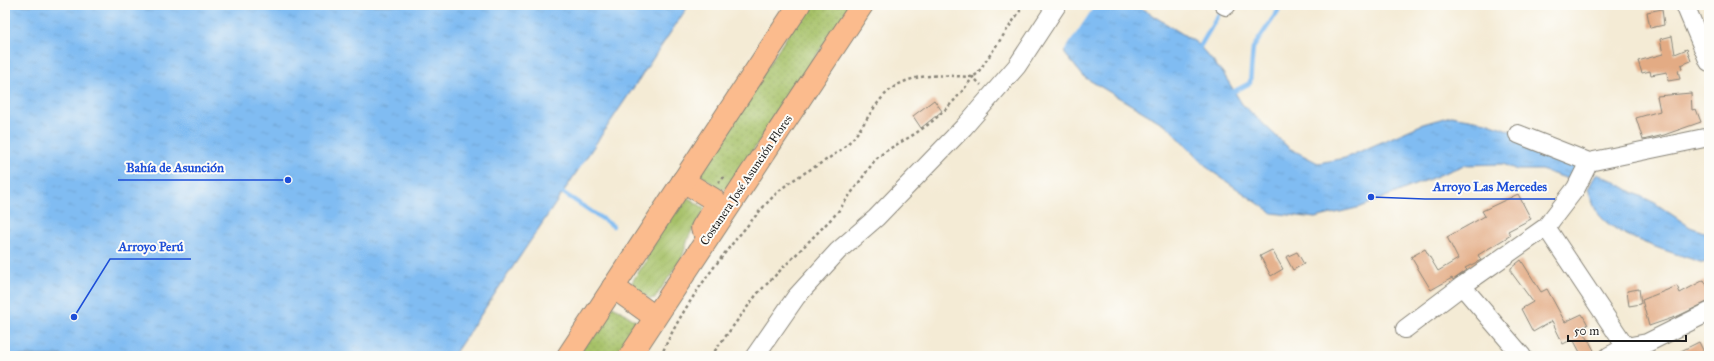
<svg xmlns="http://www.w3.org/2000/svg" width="1714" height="361" font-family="'IM FELL Great Primer',serif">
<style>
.grass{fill:url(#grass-dots);stroke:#616e42}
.garden{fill:url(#garden-furrows);stroke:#616e42}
.water{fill:url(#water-ripples);stroke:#4e6c87}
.pier{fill:#f4ebd5}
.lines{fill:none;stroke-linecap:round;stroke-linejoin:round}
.stream{stroke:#80bcf2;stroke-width:4.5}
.building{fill:#e3ab84}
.minor-casing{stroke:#888478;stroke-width:20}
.trunk-casing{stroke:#888478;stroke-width:24}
.path{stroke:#888478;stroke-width:2.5;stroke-dasharray:3 3;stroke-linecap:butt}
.minor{stroke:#fff;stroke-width:18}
.trunk{stroke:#fbbb8d;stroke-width:22}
.labels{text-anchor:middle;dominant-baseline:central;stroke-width:4;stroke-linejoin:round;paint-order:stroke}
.street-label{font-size:12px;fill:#1c1c1c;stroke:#fdfcf7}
.leader{fill:none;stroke:#1d4ed8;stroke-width:1.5}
.callout-dot{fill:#1d4ed8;stroke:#fdfcf7;stroke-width:1.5}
.callout-label{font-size:13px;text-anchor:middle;font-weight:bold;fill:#1d4ed8;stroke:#fdfcf7;stroke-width:4;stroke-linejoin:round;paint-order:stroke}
</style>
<defs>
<pattern id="grass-dots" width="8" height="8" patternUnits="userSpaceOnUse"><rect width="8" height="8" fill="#a6c167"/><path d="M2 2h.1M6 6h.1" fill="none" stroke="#8ea559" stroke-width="1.8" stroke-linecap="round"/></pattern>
<pattern id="garden-furrows" width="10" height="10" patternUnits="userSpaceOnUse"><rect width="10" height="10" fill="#a6c167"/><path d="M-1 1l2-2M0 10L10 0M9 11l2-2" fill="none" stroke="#8ea559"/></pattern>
<pattern id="water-ripples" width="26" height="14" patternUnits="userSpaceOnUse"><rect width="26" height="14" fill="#80bcf2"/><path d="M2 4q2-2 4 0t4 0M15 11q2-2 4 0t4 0" fill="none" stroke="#6ea1cf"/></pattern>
</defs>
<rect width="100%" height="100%" fill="#fdfcf7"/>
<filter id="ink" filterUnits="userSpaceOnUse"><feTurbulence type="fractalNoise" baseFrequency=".025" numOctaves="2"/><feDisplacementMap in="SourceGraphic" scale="8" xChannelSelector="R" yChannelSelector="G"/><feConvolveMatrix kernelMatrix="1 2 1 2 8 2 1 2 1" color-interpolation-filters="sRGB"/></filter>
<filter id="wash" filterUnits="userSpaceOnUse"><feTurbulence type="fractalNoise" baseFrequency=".012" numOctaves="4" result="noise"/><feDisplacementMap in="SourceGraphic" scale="16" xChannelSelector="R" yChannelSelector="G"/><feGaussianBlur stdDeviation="0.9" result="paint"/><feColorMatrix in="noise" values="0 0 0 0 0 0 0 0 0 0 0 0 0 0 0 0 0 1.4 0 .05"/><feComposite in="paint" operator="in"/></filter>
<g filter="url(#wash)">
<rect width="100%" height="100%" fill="#f4ebd5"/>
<g class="grass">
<polygon points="807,5 850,5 728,188 722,190 699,174"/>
<polygon points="613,306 636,321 636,325 616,356 577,356"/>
</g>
<polygon class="garden" points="687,197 704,208 703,213 689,236 682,258 655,298 650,299 632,287 632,282 646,261 650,248 682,198"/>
<g class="water">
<polygon points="5,5 689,5 453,356 5,356"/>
<polygon points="1089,5 1136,5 1197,43 1223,73 1242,104 1289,148 1318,163 1345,158 1423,124 1451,116 1486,122 1511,131 1581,163 1572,180 1541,170 1517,170 1503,164 1464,165 1361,207 1315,218 1272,213 1210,170 1167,126 1084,77 1065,54 1060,35"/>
<path d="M 1596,174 L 1612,180 L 1632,192 L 1655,203 L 1690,227 L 1709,234 L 1709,263 L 1700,262 C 1672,252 1613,237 1597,212 C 1593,206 1591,196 1588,189 Z"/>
</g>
<polygon class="pier" points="1080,5 1095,5 1063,53 1058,34 1077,6"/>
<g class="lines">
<g class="stream">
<polyline points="1197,52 1220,12"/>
<polyline points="1229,94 1250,83 1253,48 1282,5"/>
<polyline points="559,190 613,226"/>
</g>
</g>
<g id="blocks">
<g class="building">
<polygon points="1662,9 1664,25 1650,28 1647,12"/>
<polygon points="1672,36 1675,54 1687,49 1691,61 1681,65 1682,69 1678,70 1680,79 1668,81 1667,72 1651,75 1650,71 1642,73 1638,61 1663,54 1660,39"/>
<polygon points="1691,93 1692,110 1696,109 1701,122 1664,135 1643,140 1636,118 1660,111 1657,96"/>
<polygon points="934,100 942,111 921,128 913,116"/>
<polygon points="1518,194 1531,219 1508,231 1511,235 1478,255 1481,260 1465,268 1467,270 1453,280 1452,278 1431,290 1411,257 1425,249 1438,271 1458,259 1447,237 1485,216 1482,211"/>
<polygon points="1272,250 1283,269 1271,276 1260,256"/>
<polygon points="1297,252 1304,264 1293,270 1286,257"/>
<polygon points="1521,260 1541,292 1547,289 1565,322 1582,314 1588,325 1582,328 1597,356 1582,356 1573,339 1563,344 1552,321 1533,332 1521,309 1533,302 1511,272 1511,268"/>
<polygon points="1704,280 1709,289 1709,301 1678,316 1649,326 1642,300 1677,286 1680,293"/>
<polygon points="1639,289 1641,304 1629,306 1627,291"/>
<polygon points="1699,342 1706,356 1671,356"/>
</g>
</g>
</g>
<g filter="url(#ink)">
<use href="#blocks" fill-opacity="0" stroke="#888478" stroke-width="1"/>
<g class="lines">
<defs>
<g id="minor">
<polyline points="1224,5 1226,6 1227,5"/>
<polyline points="1685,5 1709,62"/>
<polyline points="1518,134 1589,162 1709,137"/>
<polyline points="1546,227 1626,347"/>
<polyline points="1462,286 1522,356"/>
<polyline points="1405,329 1462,286 1546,227 1576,188 1589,162"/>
<polyline points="755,356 796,297 838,251 876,218 964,127 1017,66 1057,5"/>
<polyline points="1609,356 1626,347 1647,343 1709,312"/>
</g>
<g id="trunk">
<polyline points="683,181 713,199 713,210 702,228"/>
<polyline points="613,287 655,317"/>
<polyline points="568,356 799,5"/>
<polyline points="630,356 862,5"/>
</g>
</defs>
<use href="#minor" class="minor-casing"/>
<use href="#trunk" class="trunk-casing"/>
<g class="path">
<polyline points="718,183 726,175"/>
<path d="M 661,356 C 680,311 711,269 742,232 C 754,218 765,204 779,191 C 798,174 824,164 844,147 C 866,129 873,98 899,84 C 923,72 947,76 973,77 L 977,74 L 1024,5"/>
<path d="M 711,356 L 757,294 L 837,213 L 875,160 C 887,148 905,141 919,131 C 941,116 958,98 973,77 L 981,85"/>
</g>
<use href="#minor" class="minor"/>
<use href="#trunk" class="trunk"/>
</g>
</g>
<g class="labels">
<g class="street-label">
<text transform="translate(746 180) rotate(-56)">Costanera José Asunción Flores</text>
</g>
</g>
<path class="leader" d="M288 180L232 180H118M1371 197L1425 199H1555M74 317L110 259H191"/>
<g class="callout-dot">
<circle cx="288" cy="180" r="4"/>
<circle cx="1371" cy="197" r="4"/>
<circle cx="74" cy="317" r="4"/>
</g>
<g class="callout-label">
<text x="175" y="172">Bahía de Asunción</text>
<text x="1490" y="191">Arroyo Las Mercedes</text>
<text x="151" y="251">Arroyo Perú</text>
</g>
<rect width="1714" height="361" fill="none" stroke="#fdfcf7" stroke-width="20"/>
<path d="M1568 335v6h118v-6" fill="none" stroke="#1c1c1c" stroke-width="2"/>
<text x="1574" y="335" font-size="12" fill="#1c1c1c" stroke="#fdfcf7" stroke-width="3" paint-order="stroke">50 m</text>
</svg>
